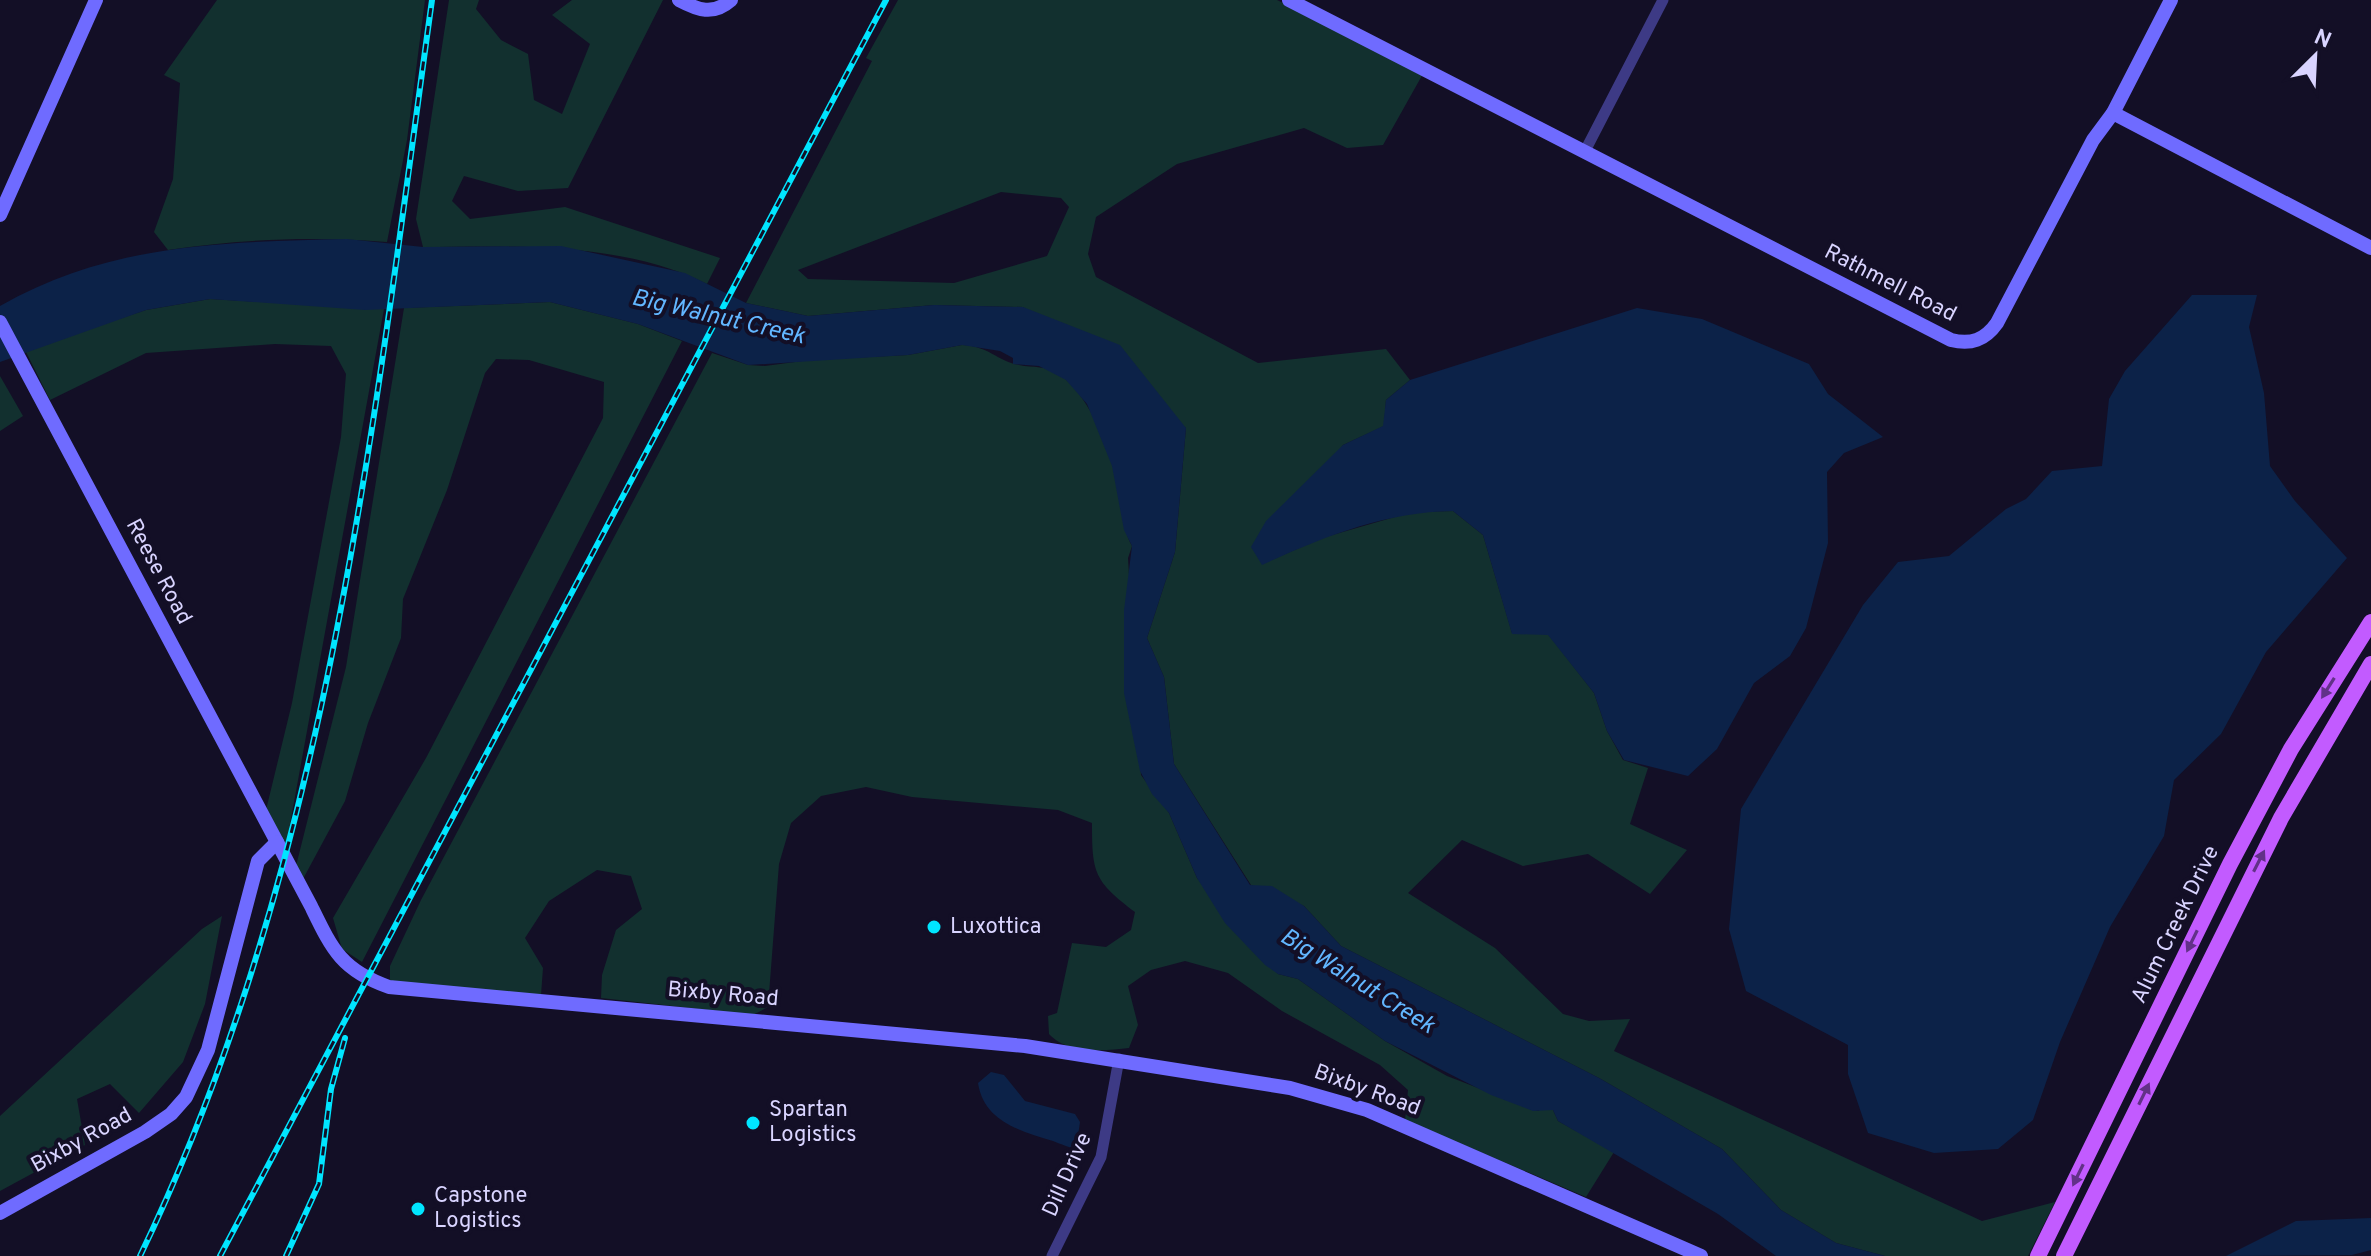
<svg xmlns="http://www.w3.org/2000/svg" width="2371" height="1256" font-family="Overpass,sans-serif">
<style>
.green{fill:#12302f;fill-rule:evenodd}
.water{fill:#0c2248}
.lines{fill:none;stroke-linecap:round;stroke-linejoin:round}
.street{stroke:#3d3a85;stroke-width:11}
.secondary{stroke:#6f6bff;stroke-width:14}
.primary{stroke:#c25bff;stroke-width:16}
.rail-casing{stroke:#00e5ff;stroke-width:6}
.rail{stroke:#130f26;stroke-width:3;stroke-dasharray:9;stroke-linecap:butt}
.oneway{fill:#623188}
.poi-dot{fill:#00e5ff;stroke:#130f26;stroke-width:3}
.labels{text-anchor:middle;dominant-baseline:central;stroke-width:8;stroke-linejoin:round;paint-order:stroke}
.street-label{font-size:22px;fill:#d9d4ff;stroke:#130f26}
.poi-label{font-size:22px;fill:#d9d4ff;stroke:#130f26;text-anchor:start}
.water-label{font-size:24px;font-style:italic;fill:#62b6ff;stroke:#130f26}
</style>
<rect width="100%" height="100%" fill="#130f26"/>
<g class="green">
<path d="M 217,0 L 425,0 L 407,140 L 387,242 C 314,236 240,239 168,250 L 154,232 L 173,179 L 180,83 L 164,75 Z"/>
<path d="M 449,0 L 479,0 L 476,9 L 501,40 L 528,54 L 534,100 L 562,114 L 590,44 L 552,15 L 572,0 L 663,0 L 568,188 L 518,191 L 464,176 L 452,201 L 470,219 L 565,207 L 720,258 L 707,284 C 623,242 515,246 423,247 L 416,219 Z"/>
<path d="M 898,0 L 1277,0 L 1424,72 L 1383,145 L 1347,148 L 1304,128 L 1177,164 L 1096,217 L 1088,254 L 1096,277 L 1258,363 L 1386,349 L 1410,380 L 1386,400 L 1384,426 L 1343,445 L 1262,564 L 1322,538 L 1412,512 L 1453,511 L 1483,535 L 1512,633 L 1548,634 L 1594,693 L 1607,731 L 1623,760 L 1648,768 L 1630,824 L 1687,850 L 1650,894 L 1588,854 L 1523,866 L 1462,840 L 1408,893 L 1495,948 L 1563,1014 L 1589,1021 L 1630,1019 L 1614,1051 L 1982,1221 L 2055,1202 L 2028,1256 L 1885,1256 L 1836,1243 L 1781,1210 L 1722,1149 L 1599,1078 L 1341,946 L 1304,906 L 1251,885 L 1174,764 L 1164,677 L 1147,638 L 1175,552 L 1186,428 L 1023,307 L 934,305 L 808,316 L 746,303 L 872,61 L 866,58 ZM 1001,192 L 1061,198 L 1069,207 L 1047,256 L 954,283 L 808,279 L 798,270 Z"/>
<polygon points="210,299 384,309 286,846 266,810 292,703 341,437 346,374 331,346 275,344 146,353 50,400 25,350 146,310"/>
<polygon points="550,302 638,324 682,341 362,962 342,949 333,918 426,758 603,418 604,382 529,360 496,359 485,373 447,490 403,599 401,638 368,723 345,801 303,879 296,866 346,667 404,308"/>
<path d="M 962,345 C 989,346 997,361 1019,365 C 1033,368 1047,365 1060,375 C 1093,399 1111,454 1120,493 C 1124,512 1122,528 1132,546 L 1128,558 L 1141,775 L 1169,813 L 1197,878 L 1278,974 L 1298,979 L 1385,1041 L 1447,1076 L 1538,1111 L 1543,1108 L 1553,1110 L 1558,1121 L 1614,1152 L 1586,1197 L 1405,1120 L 1408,1090 L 1380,1065 L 1282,1011 L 1228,973 L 1185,961 L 1151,970 L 1128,986 L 1138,1025 L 1129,1048 C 1104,1051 1067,1054 1049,1034 L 1048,1016 L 1057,1013 L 1072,943 L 1106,947 L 1131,930 L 1135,912 C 1094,881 1092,873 1092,823 L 1058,810 L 912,797 L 866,787 L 821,796 L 791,823 L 779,864 L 768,1007 L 753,1015 L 601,998 L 602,975 L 616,930 L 642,909 L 631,876 L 597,870 L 549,901 L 525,938 L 543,968 L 541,995 L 390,981 L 390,966 L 421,900 L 712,353 L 748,365 L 765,366 L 810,360 L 908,355 Z"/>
<polygon points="0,376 23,416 0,431"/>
<polygon points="222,916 205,1004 183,1062 139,1113 110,1084 77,1099 85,1145 0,1191 0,1116 202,929"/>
</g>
<g class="water">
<path d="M 347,239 L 423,247 L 561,246 L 685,273 L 746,303 L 808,316 L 934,305 L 1023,307 L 1120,345 L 1186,428 L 1175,552 L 1147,638 L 1164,677 L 1174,764 L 1250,885 L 1272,886 L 1304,906 L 1341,946 L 1599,1078 L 1722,1149 L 1781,1210 L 1836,1243 L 1885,1256 L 1776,1256 L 1718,1214 L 1558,1121 L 1553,1110 L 1533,1111 L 1491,1095 L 1385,1041 L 1298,979 L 1278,974 L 1265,965 L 1225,923 L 1197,878 L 1169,813 L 1152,794 L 1140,771 L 1124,693 L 1124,610 L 1132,546 L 1124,530 L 1112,466 L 1087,404 L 1066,380 L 1039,366 L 1013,364 L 1013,358 L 1000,351 L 962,345 L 908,355 L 748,365 L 638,324 L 550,302 L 365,310 L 210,299 L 146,310 L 0,362 L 0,306 C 111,243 223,242 347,239 Z"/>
<polygon points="2192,295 2257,295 2249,327 2264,393 2270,466 2295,501 2347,558 2266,652 2221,734 2174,780 2164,836 2110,927 2060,1042 2033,1120 1998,1149 1934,1153 1868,1133 1848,1074 1848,1045 1746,991 1729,929 1741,809 1863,605 1898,562 1949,556 2006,509 2026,499 2052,471 2102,466 2109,399 2125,371"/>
<path d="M 1637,308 L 1702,319 L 1809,364 L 1828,394 L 1883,437 L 1844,453 L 1827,472 L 1828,543 L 1806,628 L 1790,656 L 1754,683 L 1717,749 L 1688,776 L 1624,760 L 1607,731 L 1594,693 L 1548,635 L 1512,634 L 1483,535 L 1453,511 C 1385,512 1323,537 1262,565 L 1251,547 L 1266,521 L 1343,445 L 1383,426 L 1386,400 L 1410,380 Z"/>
<path d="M 991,1072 L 1004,1075 L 1025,1101 L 1075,1114 L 1080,1122 L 1076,1149 C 1070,1148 1061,1144 1053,1141 C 1021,1131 984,1122 978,1083 Z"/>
<polygon points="2371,1218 2371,1250 2352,1255 2226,1256 2296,1221"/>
</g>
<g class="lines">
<g class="street">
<polyline points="1585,151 1663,0"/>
<polyline points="1052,1256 1101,1157 1119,1059"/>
</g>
<g class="secondary">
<path d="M 679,0 C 698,10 713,16 731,0"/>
<path d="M 1289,0 L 1951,340 C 1971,345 1985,340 1997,323 L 2093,140 L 2113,113 L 2171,0"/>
<polyline points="2113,113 2371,248"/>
<polyline points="0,215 96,0"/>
<path d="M 0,322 L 311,906 C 332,949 341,970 389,987 L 1025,1046 L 1290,1088 L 1367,1110 L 1701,1256"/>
<polyline points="0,1213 145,1132 171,1114 186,1097 208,1050 258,861 277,842"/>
</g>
<g class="primary">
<polyline points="2038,1256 2230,864 2291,749 2371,622"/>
<polyline points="2064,1256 2281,818 2371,664"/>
</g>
<defs>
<g id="rail">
<path d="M 140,1256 C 329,864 373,425 432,0"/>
<polyline points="220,1256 886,0"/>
<polyline points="286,1256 319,1184 331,1089 345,1038"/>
</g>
</defs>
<use href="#rail" class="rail-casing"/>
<use href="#rail" class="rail"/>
</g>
<defs><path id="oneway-solid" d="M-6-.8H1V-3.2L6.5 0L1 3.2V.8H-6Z" transform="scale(2)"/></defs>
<g class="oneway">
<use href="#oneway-solid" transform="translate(2328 688) rotate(122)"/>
<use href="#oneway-solid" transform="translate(2259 861) rotate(-63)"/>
<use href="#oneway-solid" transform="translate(2192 941) rotate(116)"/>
<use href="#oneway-solid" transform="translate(2144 1094) rotate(-64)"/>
<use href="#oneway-solid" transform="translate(2078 1175) rotate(116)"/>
</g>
<g class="poi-dot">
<circle cx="934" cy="927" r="8"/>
<circle cx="753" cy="1123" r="8"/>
<circle cx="418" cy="1209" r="8"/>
</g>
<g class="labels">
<g class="street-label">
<text transform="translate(1890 284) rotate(27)">Rathmell Road</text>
<text transform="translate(158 572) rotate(62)">Reese Road</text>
<text transform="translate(2176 925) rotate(-64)">Alum Creek Drive</text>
<text transform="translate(723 995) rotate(5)">Bixby Road</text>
<text transform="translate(1367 1091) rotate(20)">Bixby Road</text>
<text transform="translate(82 1141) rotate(-29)">Bixby Road</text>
<text transform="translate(1068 1175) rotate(-66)">Dill Drive</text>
</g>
<g class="poi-label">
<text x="950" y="927">Luxottica</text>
<text x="769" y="1110">Spartan<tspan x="769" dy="25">Logistics</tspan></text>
<text x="434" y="1196">Capstone<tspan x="434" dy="25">Logistics</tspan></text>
</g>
<g class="water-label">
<text transform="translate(718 318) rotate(13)">Big Walnut Creek</text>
<text transform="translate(1357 982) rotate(32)">Big Walnut Creek</text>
</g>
</g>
<g transform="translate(2315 56) rotate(24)" stroke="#130f26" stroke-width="6" paint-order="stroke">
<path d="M0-6L14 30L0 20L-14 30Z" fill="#d9d4ff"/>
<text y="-12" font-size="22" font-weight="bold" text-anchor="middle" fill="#d9d4ff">N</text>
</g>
</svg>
